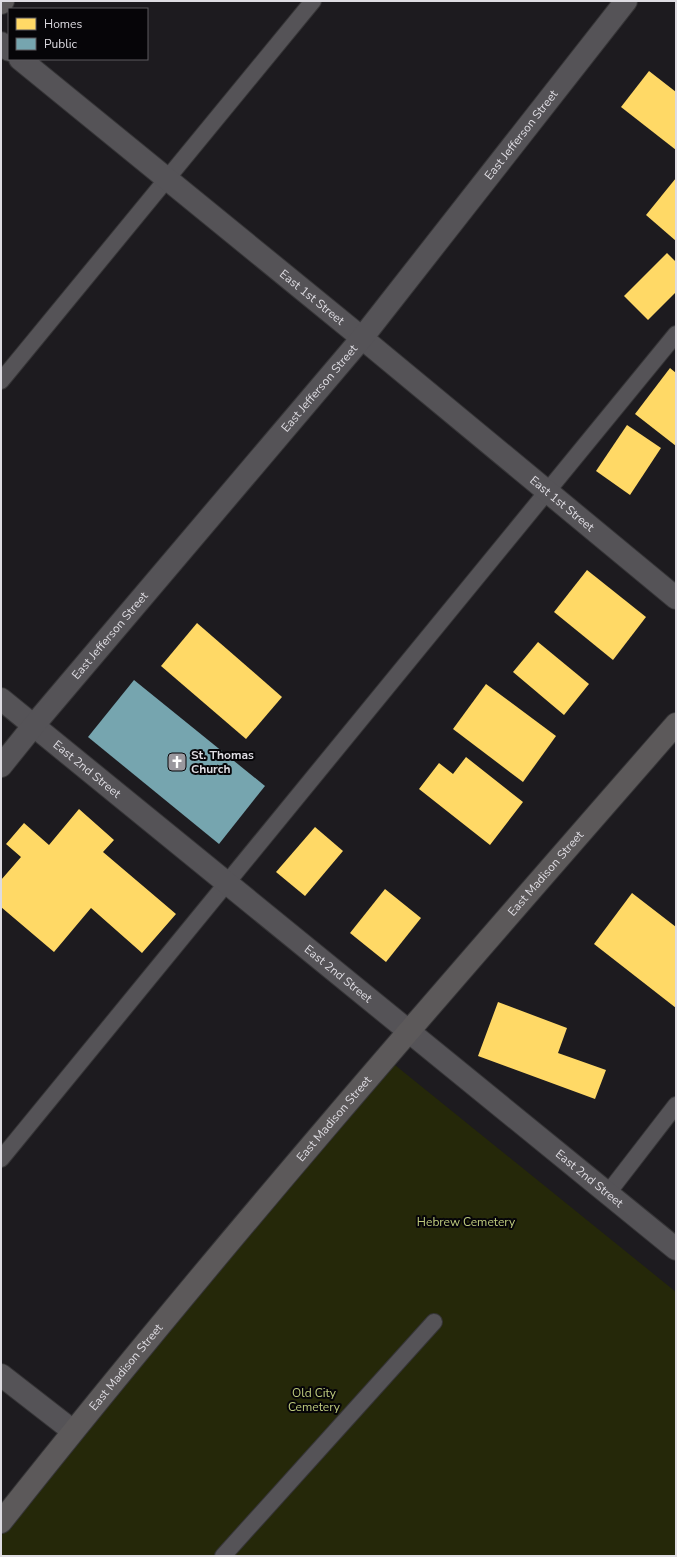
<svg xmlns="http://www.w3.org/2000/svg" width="677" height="1557" font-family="'Nunito Sans',sans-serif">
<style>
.green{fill:#252809}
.homes{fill:#ffd966}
.public{fill:#76a5af}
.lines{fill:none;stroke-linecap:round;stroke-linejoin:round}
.lane-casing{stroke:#363537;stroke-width:18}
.street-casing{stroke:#363537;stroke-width:24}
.secondary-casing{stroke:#363537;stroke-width:24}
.lane{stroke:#555357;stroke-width:16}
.street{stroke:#555357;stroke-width:22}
.secondary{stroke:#5c595a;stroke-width:22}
.labels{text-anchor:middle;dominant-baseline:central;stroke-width:4;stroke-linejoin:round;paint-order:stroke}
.street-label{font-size:12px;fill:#dedce2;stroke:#060508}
.poi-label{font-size:12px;font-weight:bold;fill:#dedce2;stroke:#060508;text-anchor:start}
.park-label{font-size:12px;fill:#bfcb7e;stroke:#060508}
</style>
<rect width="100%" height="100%" fill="#1d1b1f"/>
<polygon class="green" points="390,1061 676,1292 676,1556 1,1556 1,1536"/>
<g class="homes">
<polygon points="649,71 676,92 676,150 621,107"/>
<polygon points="676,178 676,241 646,215"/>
<polygon points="667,253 676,262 676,292 648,320 624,296"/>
<polygon points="670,368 676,373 676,446 635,414"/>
<polygon points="627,425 661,448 630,495 596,471"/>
<polygon points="587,570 646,617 613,660 554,612"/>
<polygon points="197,623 282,697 246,739 161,666"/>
<polygon points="538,642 589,684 564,715 513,672"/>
<polygon points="486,684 556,736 523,782 453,729"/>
<polygon points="466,757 523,802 490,845 419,789 439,763 453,774"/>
<polygon points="79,809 114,840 103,852 176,914 142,953 91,908 54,952 1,907 1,880 21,857 6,844 24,823 49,845"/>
<polygon points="315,827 343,851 305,896 276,872"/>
<polygon points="385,889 421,918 386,962 350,933"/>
<polygon points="632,893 676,927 676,1008 594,944"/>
<polygon points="498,1002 567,1028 558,1053 606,1070 595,1099 478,1056"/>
</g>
<polygon class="public" points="134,680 265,786 219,844 88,737"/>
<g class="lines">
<defs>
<g id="lane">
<polyline points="1,381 313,1"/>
<polyline points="1,1159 676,334"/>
<polyline points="608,1193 676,1105"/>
<polyline points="223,1556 434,1322"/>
</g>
<g id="street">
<polyline points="1,43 9,50"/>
<path id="s1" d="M 20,59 L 362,338 L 676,598"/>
<path id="s2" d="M 1,699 L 676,1249"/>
<path id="s3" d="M 1,766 L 34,725 L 362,338 L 626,1"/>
<polyline points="1,1375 73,1431"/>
</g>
<g id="secondary">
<polyline points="1,3 3,1"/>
<path id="s4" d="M 1,1522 C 217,1249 447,986 676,724"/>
</g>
</defs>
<use href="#lane" class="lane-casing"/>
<use href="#street" class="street-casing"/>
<use href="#secondary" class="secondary-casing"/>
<use href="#lane" class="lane"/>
<use href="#street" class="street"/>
<use href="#secondary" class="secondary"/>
</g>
<defs>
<symbol id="church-square" viewBox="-11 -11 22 22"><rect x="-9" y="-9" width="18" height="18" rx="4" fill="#9a989e" stroke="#060508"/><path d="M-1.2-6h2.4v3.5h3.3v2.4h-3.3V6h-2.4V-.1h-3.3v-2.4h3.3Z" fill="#fff"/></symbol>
</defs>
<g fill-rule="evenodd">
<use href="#church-square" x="166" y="751" width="22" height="22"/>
</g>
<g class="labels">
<g class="street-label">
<text stroke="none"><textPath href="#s3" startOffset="818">East Jefferson Street</textPath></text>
<text stroke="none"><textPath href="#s1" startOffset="377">East 1st Street</textPath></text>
<text stroke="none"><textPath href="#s3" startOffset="494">East Jefferson Street</textPath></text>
<text stroke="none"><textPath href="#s1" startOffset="701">East 1st Street</textPath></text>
<text stroke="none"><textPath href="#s3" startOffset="170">East Jefferson Street</textPath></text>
<text stroke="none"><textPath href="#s2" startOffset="111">East 2nd Street</textPath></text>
<text stroke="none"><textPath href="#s4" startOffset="847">East Madison Street</textPath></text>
<text stroke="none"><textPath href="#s2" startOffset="435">East 2nd Street</textPath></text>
<text stroke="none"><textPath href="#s4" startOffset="523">East Madison Street</textPath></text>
<text stroke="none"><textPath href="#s2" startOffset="759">East 2nd Street</textPath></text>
<text stroke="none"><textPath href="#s4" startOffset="199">East Madison Street</textPath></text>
</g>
<g class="poi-label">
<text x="191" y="755">St. Thomas<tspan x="191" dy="14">Church</tspan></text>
</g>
<g class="park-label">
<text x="466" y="1222">Hebrew Cemetery</text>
<text x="314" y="1393">Old City<tspan x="314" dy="14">Cemetery</tspan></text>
</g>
</g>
<rect width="677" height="1557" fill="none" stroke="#dedce2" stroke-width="4"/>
<rect x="8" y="8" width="140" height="52" fill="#060508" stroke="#5c5b5f"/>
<rect x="16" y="18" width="20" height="12" fill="#ffd966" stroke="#5c5b5f"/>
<text x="44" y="28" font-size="12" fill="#dedce2">Homes</text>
<rect x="16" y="38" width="20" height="12" fill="#76a5af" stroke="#5c5b5f"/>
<text x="44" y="48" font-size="12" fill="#dedce2">Public</text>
</svg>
